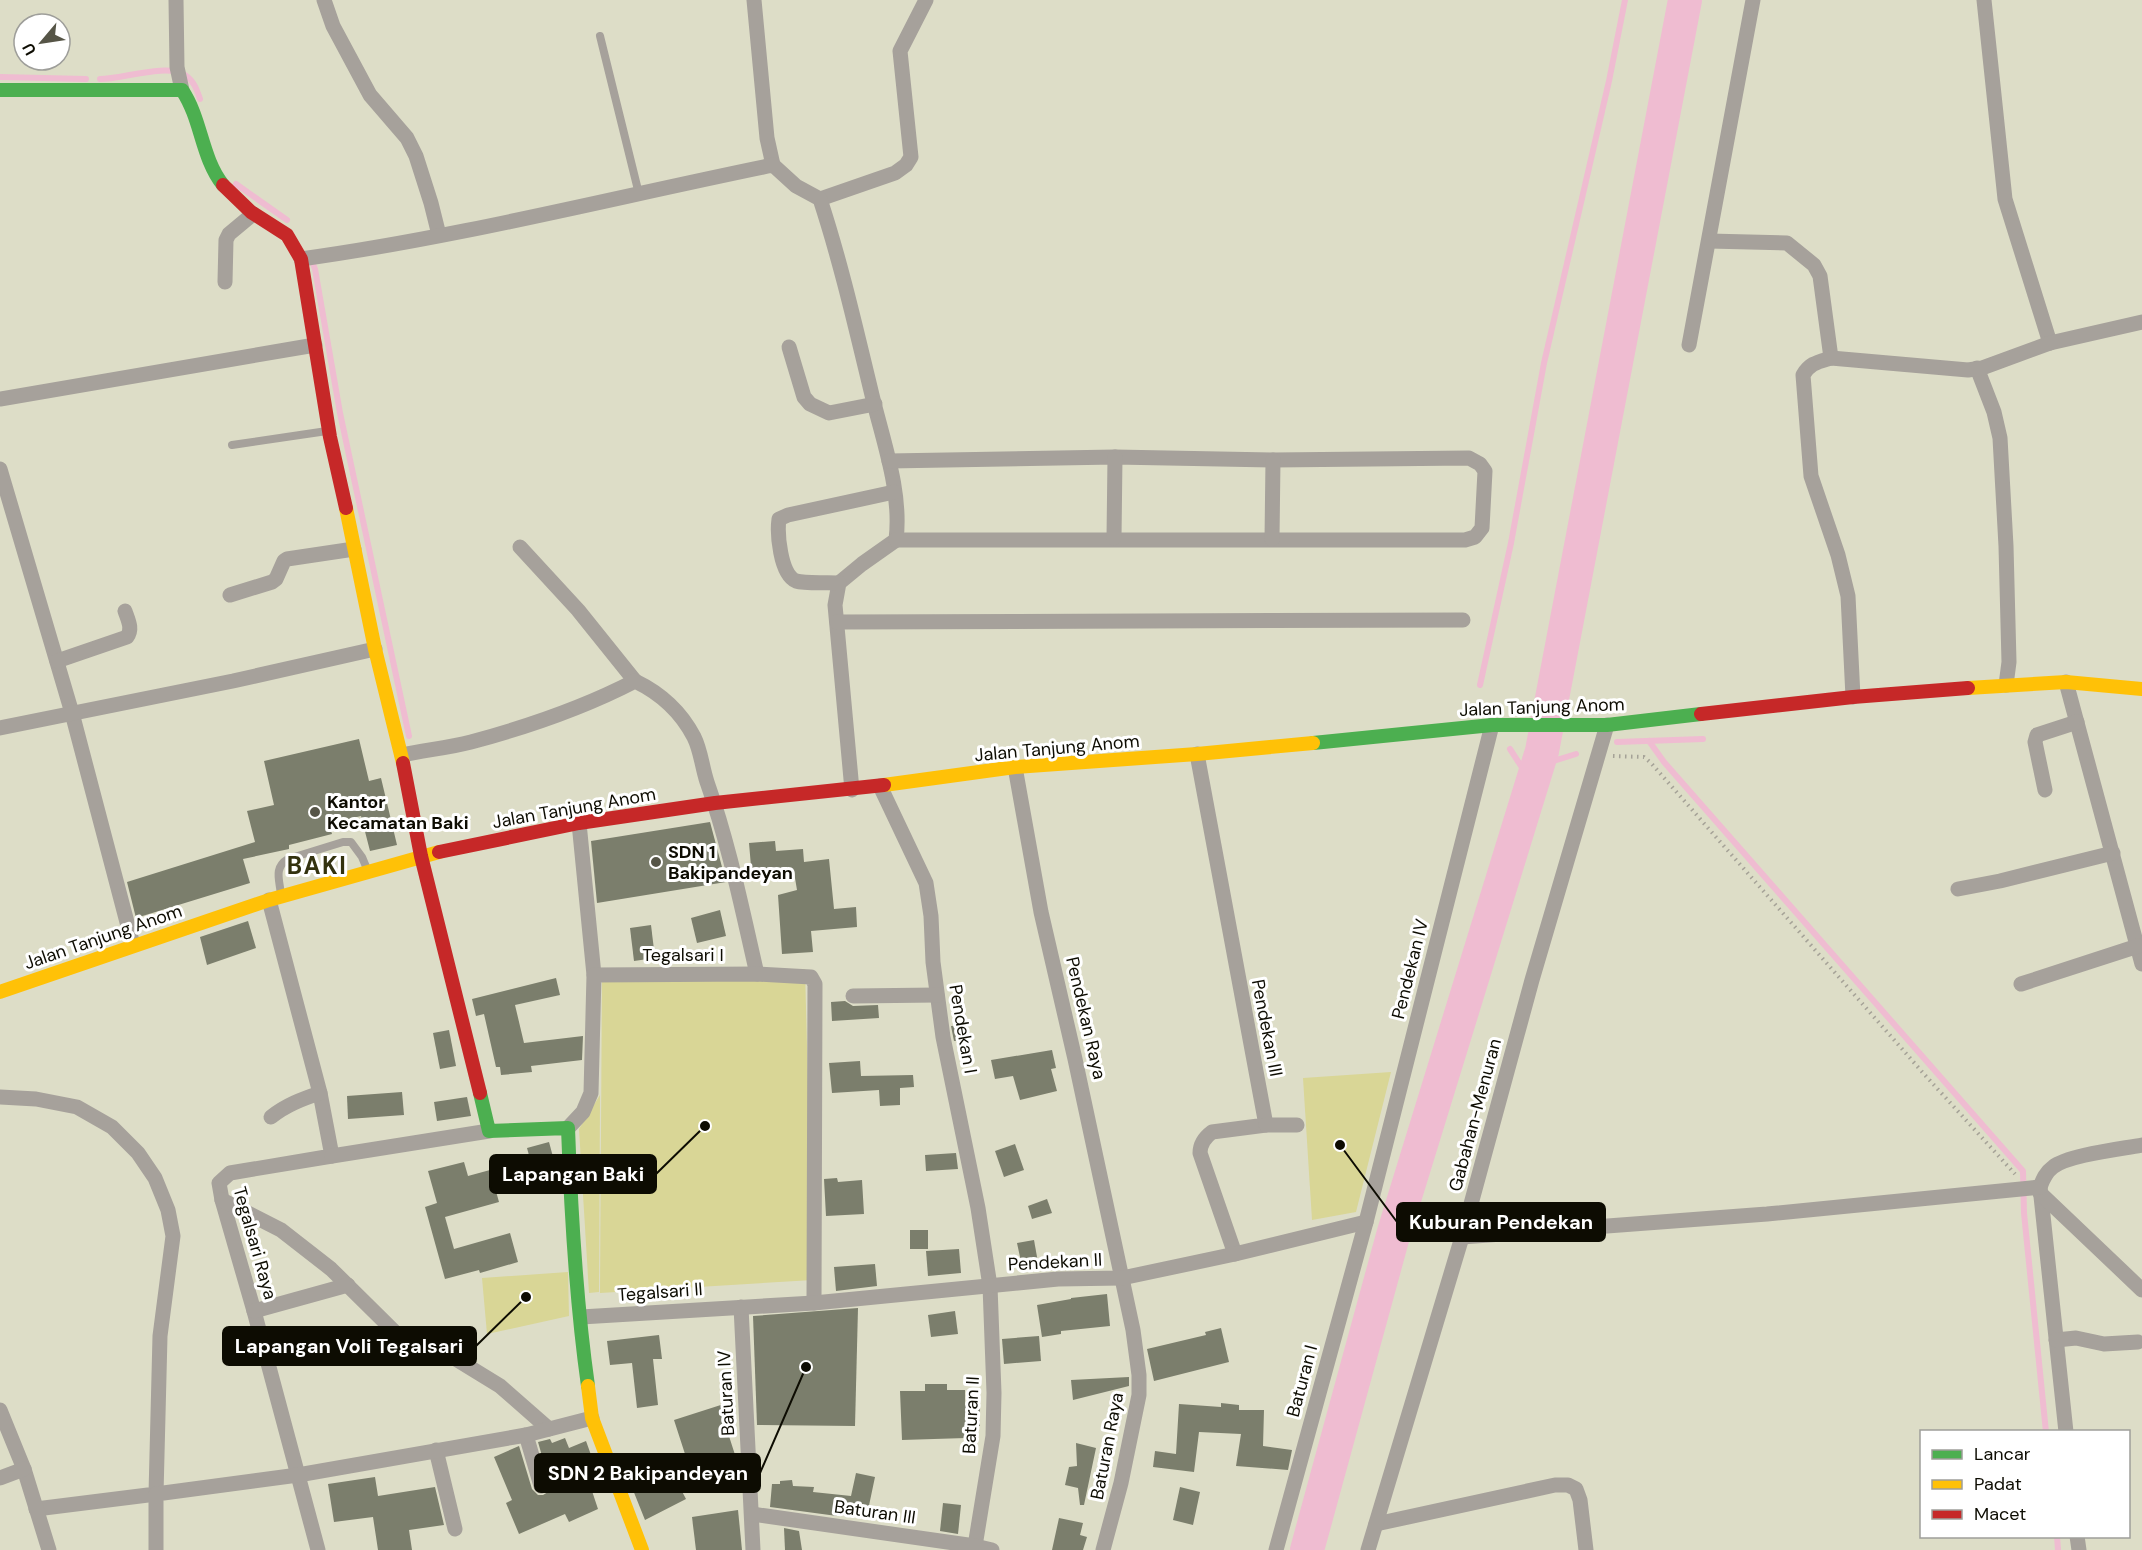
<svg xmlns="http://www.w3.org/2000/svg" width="2142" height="1550" font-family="'DM Sans',sans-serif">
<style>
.green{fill:#d9d696}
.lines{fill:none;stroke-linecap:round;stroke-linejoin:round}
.stream{stroke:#efbcd1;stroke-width:6}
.river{stroke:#efbcd1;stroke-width:34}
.building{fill:#7b7e6c}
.path{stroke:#a5a297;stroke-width:4;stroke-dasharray:1.5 4.5;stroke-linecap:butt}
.lane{stroke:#a6a19b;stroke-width:8}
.street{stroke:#a6a19b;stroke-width:15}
.fast{stroke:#4caf50;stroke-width:14}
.slow{stroke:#ffc107;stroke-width:14}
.jam{stroke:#c62828;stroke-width:14}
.poi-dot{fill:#565547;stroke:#fff;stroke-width:2}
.labels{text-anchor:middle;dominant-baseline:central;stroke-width:6;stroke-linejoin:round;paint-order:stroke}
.street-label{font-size:18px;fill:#0d0c02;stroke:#fff}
.poi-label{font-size:18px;font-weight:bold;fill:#0d0c02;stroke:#fff;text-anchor:start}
.district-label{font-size:24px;font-weight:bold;letter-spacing:1.5px;fill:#33320f;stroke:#fff}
.leader{fill:none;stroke:#0d0c02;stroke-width:2}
.callout-dot{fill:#0d0c02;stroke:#fff;stroke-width:2}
.callout{fill:#0d0c02;stroke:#0d0c02;stroke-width:2}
.callout-label{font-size:20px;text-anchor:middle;font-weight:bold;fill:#fff}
</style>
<rect width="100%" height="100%" fill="#ddddc7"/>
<g class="green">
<polygon points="805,969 813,1280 600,1293 602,973"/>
<polygon points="1391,1072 1356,1212 1312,1220 1303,1078"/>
<polygon points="600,1095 599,1292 589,1293 579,1129"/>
<polygon points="568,1272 569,1316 487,1334 482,1278"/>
</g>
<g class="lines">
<g class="stream">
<polyline points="0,77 86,79"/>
<path d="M 100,79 C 122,79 167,63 185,75 C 194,81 197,90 200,99"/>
<polyline points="236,184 287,220"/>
<polyline points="311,259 315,269 340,413 409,736"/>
<polyline points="1480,685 1511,543 1544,363 1609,81 1625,0"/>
<polyline points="1649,741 1664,762 2023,1171 2024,1213 2046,1432"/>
<polyline points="1617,742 1703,739"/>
<polyline points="1510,749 1532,783"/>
<polyline points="1537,766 1576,754"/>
<polyline points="2057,1536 2058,1550"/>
</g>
<polyline class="river" points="1307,1550 1394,1232 1542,751 1685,0"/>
</g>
<g class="building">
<polygon points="359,739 369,781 381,778 397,845 370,851 361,816 329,824 332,834 289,845 289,849 243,859 250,883 136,918 127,882 255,842 247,811 274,805 264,761"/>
<polygon points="710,822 726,882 597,903 591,841"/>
<polygon points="775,841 776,851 803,849 804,862 829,859 834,909 856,907 857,927 811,931 813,952 782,954 778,895 797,890 794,872 752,878 749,843"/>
<polygon points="720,910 726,936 697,943 691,918"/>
<polygon points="248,921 256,948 207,965 200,937"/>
<polygon points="651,925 655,958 634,961 630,928"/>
<polygon points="556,978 560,995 515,1005 524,1043 583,1036 582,1060 531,1066 532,1072 501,1075 500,1067 496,1067 484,1014 476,1016 472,999"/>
<polygon points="845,1001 853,1006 878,1005 879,1018 832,1021 831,1002"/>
<polygon points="968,1025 969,1040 954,1041 951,1026"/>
<polygon points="449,1030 456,1066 440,1069 433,1033"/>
<polygon points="1052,1050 1056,1068 1051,1069 1057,1091 1020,1100 1013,1076 995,1079 991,1060"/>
<polygon points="860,1061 861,1076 913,1075 914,1087 900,1088 900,1105 880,1106 879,1090 832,1093 829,1063"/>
<polygon points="402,1092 404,1115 348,1119 347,1096"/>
<polygon points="467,1097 471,1116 437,1121 434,1102"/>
<polygon points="549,1142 556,1168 557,1182 538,1188 527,1148"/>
<polygon points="1015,1144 1024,1170 1004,1177 995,1151"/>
<polygon points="956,1153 958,1169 926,1171 925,1155"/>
<polygon points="464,1162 468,1176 490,1170 499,1202 445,1217 454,1249 510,1233 518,1262 480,1273 479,1270 445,1279 425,1207 437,1203 428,1171"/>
<polygon points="837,1178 838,1182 862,1180 864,1214 826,1216 824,1179"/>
<polygon points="1047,1199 1052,1213 1032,1219 1028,1206"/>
<rect x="910" y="1230" width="18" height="19"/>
<polygon points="1034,1240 1039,1268 1023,1271 1017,1243"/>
<polygon points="959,1249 961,1273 928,1276 926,1251"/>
<polygon points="875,1264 877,1286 836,1291 834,1267"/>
<polygon points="1107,1294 1110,1326 1061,1331 1061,1334 1042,1337 1037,1305 1071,1299 1071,1298"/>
<polygon points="858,1308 855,1426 757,1425 753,1316"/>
<polygon points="955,1311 958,1334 931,1337 928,1315"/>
<polygon points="1221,1328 1229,1362 1154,1381 1147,1349 1206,1335 1205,1332"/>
<polygon points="659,1335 662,1359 653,1359 658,1405 637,1408 632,1363 610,1365 607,1341"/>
<polygon points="1039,1336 1041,1361 1004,1364 1002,1339"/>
<polygon points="1129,1377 1129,1386 1073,1400 1071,1380"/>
<polygon points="925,1384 947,1384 947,1390 965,1390 965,1405 980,1405 980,1426 966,1426 966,1438 902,1440 900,1391 925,1391"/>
<polygon points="727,1403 736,1430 728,1433 737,1461 676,1480 686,1499 645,1520 633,1490 684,1464 682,1455 685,1454 674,1420"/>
<polygon points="1221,1403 1239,1405 1239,1410 1264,1410 1263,1446 1292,1450 1288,1470 1236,1466 1241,1434 1199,1432 1194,1472 1153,1467 1155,1451 1176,1454 1179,1404 1221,1407"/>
<polygon points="565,1438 569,1448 586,1441 595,1466 585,1470 598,1509 569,1522 565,1514 519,1534 506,1503 512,1500 494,1457 519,1446 532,1489 538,1495 543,1495 548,1492 550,1484 538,1442 550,1439 552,1443"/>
<polygon points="1076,1443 1096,1448 1084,1505 1080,1505 1078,1488 1065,1485 1069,1467 1077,1466"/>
<polygon points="856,1473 875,1477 867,1515 837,1509 837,1516 770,1507 772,1484 780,1484 780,1481 792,1480 793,1486 814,1487 813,1492 851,1496"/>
<polygon points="375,1477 378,1496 435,1487 444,1525 409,1530 412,1550 378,1550 373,1517 334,1522 328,1484"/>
<polygon points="1180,1487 1200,1492 1193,1525 1173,1520"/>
<polygon points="943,1503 961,1505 958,1534 940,1531"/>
<polygon points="738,1510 742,1550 696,1550 692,1517"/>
<polygon points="1059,1518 1083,1523 1080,1535 1087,1537 1083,1550 1052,1550"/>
<polygon points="784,1528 799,1531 802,1550 785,1550"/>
</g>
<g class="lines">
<polyline class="path" points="1613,756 1644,757 1651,763 1924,1074 2015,1174"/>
<g class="lane">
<polyline points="600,36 639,194"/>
<polyline points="232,445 327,431"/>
<path d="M 281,895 C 280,881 273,868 288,859 L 343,842 L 351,842 L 362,857 L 367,869"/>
</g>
<g class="street">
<polyline points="176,0 177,67 182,90"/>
<polyline points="324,0 333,26 370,95 407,138 416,156 431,203 439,235"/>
<polyline points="754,0 767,138 773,165"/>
<polyline points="1984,0 2005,199 2050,343"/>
<polyline points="820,199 895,173 906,165 911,157 900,51 926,0"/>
<polyline points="1709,241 1787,243 1814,265 1820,276 1831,358"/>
<path d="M 301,259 C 460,237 616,197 773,165 L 796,186 L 820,199 C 841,263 856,329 872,395 C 883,441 902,492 896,540 L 862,564 L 839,583 L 835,605 L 852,790"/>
<polyline points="225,282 226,240 229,234 253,214"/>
<polyline points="1689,345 1753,0"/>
<polyline points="789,347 804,397 810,404 829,413 875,404"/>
<polyline points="1977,368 1994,412 2000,438 2006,546 2009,662 2006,685"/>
<polyline points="0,399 315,345"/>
<polyline points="889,461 1115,457 1273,460 1469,458 1480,464 1485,471 1482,528 1475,537 1465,540 896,540"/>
<polyline points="0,469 72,713 133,945"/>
<polyline points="1114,538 1115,457"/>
<polyline points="1272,539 1273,460"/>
<polyline points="520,547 578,610 635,681"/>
<path d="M 839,583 C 828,582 806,584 796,581 C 780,574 777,533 779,519 L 788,515 L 894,492"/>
<polyline points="230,595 272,582 276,579 284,561 287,559 354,549"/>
<polyline points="837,622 1463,620"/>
<path d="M 57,661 L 127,637 C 133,629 128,620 125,611"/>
<polyline points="2066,682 2142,964"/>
<path d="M 1853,697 L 1848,596 L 1838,555 L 1811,476 L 1803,375 C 1810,363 1818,362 1831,358 L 1968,370 L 1982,368 L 2050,343 L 2142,322"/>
<polyline points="0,728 233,681 375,649"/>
<path d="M 1197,754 L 1266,1125 L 1212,1132 C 1204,1138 1200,1144 1200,1153 L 1235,1254"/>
<path d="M 402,755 C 425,750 448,748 471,742 C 527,727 583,708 635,681 C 660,693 681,712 694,737 C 701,751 702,767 707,782 C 729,844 742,909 757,974"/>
<polyline points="1015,767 1041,912 1075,1059 1133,1330 1139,1375 1139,1395 1121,1483 1103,1550"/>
<polyline points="880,786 926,883 931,916 933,962 943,1037 978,1208 990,1286 994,1393 993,1436 975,1546"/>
<polyline points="2045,790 2035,742 2037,735 2077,722"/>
<polyline points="579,823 594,975"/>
<polyline points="1958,889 2000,881 2113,853"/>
<polyline points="269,900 320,1093 332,1156 230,1173 219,1183 222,1200 254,1311 318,1550"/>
<polyline points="2021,984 2138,946"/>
<polyline points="853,996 937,995"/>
<polyline points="0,1097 36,1099 77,1107 112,1127 138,1153 155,1178 168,1210 173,1236 160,1336 156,1494 36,1509"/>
<path d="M 271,1117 C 286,1105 302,1099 320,1093"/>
<polyline points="1266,1125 1297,1125"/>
<polyline points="568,1128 583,1112 591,1093 594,975 757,974 811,977 815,984 814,1303"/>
<polyline points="332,1156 489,1131"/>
<polyline points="2040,1187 2066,1432"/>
<polyline points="2040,1193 2142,1290"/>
<polyline points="222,1200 281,1230 331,1269 413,1350 456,1359 500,1386 549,1429"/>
<path d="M 1462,1237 L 1767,1214 L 2031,1188 L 2040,1187 C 2043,1179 2046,1172 2053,1167 C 2068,1155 2121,1149 2142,1145"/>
<polyline points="741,1307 753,1550"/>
<polyline points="254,1311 348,1285"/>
<polyline points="581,1317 814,1303 1058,1279 1122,1278 1235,1254 1366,1222"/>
<polyline points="2056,1340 2076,1338 2104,1344 2138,1342"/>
<polyline points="0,1410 24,1469 49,1550"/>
<polyline points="526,1435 541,1486"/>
<polyline points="436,1450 455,1529"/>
<polyline points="0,1478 24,1469"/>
<polyline points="752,1514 975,1546 992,1550"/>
<polyline points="1376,1524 1555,1485 1568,1485 1576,1489 1580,1500 1586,1550"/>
<polyline points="2077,1536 2079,1550"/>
<polyline points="156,1550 156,1494 298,1475 526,1435 592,1418"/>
<polyline points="1276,1550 1366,1222 1492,725"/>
<polyline points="1368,1550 1462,1237 1532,980 1607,725"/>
</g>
<g class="fast">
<path d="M 0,90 L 182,90 C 202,120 201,157 223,185"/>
<polyline points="1313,743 1492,725 1607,725 1701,714"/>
<path d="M 480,1093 L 489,1131 L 568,1128 C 571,1214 576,1301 588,1386"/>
</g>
<g class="slow">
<polyline points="346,508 375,649 403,763"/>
<polyline points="1968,688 2066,682 2142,689"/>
<polyline points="884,785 1015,767 1197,754 1313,743"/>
<polyline points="0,992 269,900 439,852"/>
<polyline points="588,1386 592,1418 642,1550"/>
</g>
<g class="jam">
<polyline points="223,185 251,212 287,235 301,259 330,437 346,508"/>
<polyline points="1701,714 1853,697 1968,688"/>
<polyline points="403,763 421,856 480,1093"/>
<polyline points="439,852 579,823 715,803 884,785"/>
</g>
</g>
<g class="poi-dot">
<circle cx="315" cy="812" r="6"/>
<circle cx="656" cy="862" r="6"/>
</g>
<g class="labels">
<g class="street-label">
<text transform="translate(1542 707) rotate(-2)">Jalan Tanjung Anom</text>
<text transform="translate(1057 748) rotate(-5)">Jalan Tanjung Anom</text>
<text transform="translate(574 808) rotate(-10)">Jalan Tanjung Anom</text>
<text transform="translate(103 937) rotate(-19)">Jalan Tanjung Anom</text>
<text x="683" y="955">Tegalsari I</text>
<text transform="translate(1410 969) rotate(-76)">Pendekan IV</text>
<text transform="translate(1086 1018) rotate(77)">Pendekan Raya</text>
<text transform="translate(1267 1028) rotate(79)">Pendekan III</text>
<text transform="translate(963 1029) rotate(80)">Pendekan I</text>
<text transform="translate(1475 1115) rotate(-75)">Gabahan-Menuran</text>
<text transform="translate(255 1243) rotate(74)">Tegalsari Raya</text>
<text transform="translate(1055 1262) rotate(-3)">Pendekan II</text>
<text transform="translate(660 1292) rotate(-4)">Tegalsari II</text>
<text transform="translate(1302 1381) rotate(-75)">Baturan I</text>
<text transform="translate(726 1393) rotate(-93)">Baturan IV</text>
<text transform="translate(971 1415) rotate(-87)">Baturan II</text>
<text transform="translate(1107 1446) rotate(-79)">Baturan Raya</text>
<text transform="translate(875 1512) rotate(8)">Baturan III</text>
</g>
<g class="poi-label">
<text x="327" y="802">Kantor<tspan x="327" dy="21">Kecamatan Baki</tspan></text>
<text x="668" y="852">SDN 1<tspan x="668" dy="21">Bakipandeyan</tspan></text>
</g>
<g class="district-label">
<text x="317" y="865">BAKI</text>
</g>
</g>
<path class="leader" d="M705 1126L656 1174M1340 1145L1397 1222M526 1297L476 1346M806 1367L760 1473"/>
<g class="callout-dot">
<circle cx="705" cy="1126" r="6"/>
<circle cx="1340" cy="1145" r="6"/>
<circle cx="526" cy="1297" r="6"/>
<circle cx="806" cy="1367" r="6"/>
</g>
<g class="callout">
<rect x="490" y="1155" width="166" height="38" rx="6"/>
<rect x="1397" y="1203" width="208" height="38" rx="6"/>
<rect x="223" y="1327" width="253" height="38" rx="6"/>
<rect x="535" y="1454" width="225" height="38" rx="6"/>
</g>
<g class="callout-label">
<text x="573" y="1181">Lapangan Baki</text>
<text x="1501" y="1229">Kuburan Pendekan</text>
<text x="349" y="1353">Lapangan Voli Tegalsari</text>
<text x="648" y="1480">SDN 2 Bakipandeyan</text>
</g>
<rect x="1920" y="1430" width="210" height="108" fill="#ffffff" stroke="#9e9e9a" stroke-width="1.5"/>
<rect x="1932" y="1450" width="30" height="9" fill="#4caf50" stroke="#9e9e9a" stroke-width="1.5"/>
<text x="1974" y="1460" font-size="18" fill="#0d0c02">Lancar</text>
<rect x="1932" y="1480" width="30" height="9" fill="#ffc107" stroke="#9e9e9a" stroke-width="1.5"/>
<text x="1974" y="1490" font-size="18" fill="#0d0c02">Padat</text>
<rect x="1932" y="1510" width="30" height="9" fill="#c62828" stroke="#9e9e9a" stroke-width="1.5"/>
<text x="1974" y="1520" font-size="18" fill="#0d0c02">Macet</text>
<g transform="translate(42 42) rotate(241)"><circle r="28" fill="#ffffff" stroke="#9e9e9a" stroke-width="1.5"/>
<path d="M0-4.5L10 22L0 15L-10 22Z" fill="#565547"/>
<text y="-9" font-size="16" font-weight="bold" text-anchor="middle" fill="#0d0c02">U</text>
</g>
</svg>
